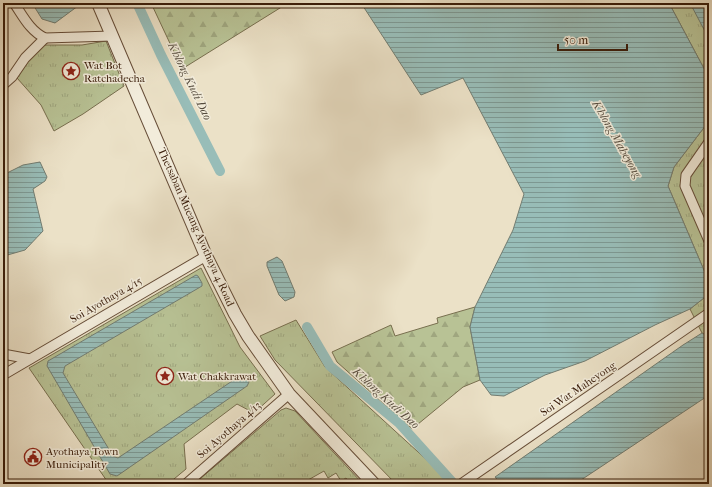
<svg xmlns="http://www.w3.org/2000/svg" width="712" height="487" font-family="'IM FELL French Canon',serif">
<style>
.grass{fill:url(#grass-tufts);stroke:#786f4f}
.forest{fill:url(#forest-firs);stroke:#786f4f}
.water{fill:url(#water-rules);stroke:#727d72}
.lines{fill:none;stroke-linecap:round;stroke-linejoin:round}
.canal{stroke:#98bdb8;stroke-width:10}
.minor-casing{stroke:#664d38;stroke-width:11}
.tertiary-casing{stroke:#664d38;stroke-width:14}
.minor{stroke:#f2ecdb;stroke-width:9}
.tertiary{stroke:#f2ecdb;stroke-width:12}
.labels{text-anchor:middle;dominant-baseline:central;stroke-width:3;stroke-linejoin:round;paint-order:stroke}
.poi-label{font-size:11px;fill:#391c09;stroke:#f2ecdb;text-anchor:start}
.street-label{font-size:11px;fill:#391c09;stroke:#f2ecdb}
.water-label{font-size:12px;font-style:italic;fill:#564c3e;stroke:#f2ecdb}
</style>
<defs>
<pattern id="grass-tufts" width="24" height="20" patternUnits="userSpaceOnUse"><rect width="24" height="20" fill="#b8c295"/><path d="M3 7l-1-3M5 7V3M7 7l1-3M15 17l-1-3M17 17v-4M19 17l1-3" fill="none" stroke="#9fa67f"/></pattern>
<pattern id="forest-firs" width="22" height="20" patternUnits="userSpaceOnUse"><rect width="22" height="20" fill="#b8c295"/><path d="M5 1l3.5 6h-7zM16 11l3.5 6h-7z" fill="#9fa67f"/></pattern>
<pattern id="water-rules" width="6" height="5" patternUnits="userSpaceOnUse"><rect width="6" height="5" fill="#98bdb8"/><path d="M0 2.5h6" fill="none" stroke="#7d9994"/></pattern>
</defs>
<rect width="100%" height="100%" fill="#ebe1c7"/>
<filter id="stains"><feTurbulence type="fractalNoise" baseFrequency=".005" numOctaves="4"/><feColorMatrix values="0 0 0 0 .2 0 0 0 0 .09 0 0 0 0 .02 0 0 0 .5 -.17"/></filter>
<radialGradient id="worn" r=".72"><stop offset=".6" stop-color="#630" stop-opacity="0"/><stop offset="1" stop-color="#630" stop-opacity=".3"/></radialGradient>
<g class="grass">
<polygon points="669,3 709,3 709,78"/>
<polygon points="106,41 124,86 83,114 54,131 41,105 17,78 31,56 41,45 82,45"/>
<polygon points="709,121 709,282 668,186 674,167"/>
<polygon points="201,268 240,347 275,394 254,413 237,404 184,444 186,469 168,484 109,484 29,368"/>
<polygon points="709,294 709,337 702,333 690,309"/>
<polygon points="296,320 325,367 452,483 396,484 275,360 260,336"/>
<polygon points="286,408 295,411 363,484 350,484 346,478 341,481 336,473 328,478 324,471 301,484 194,484 281,410"/>
</g>
<g class="forest">
<polygon points="151,3 288,3 182,69"/>
<polygon points="475,307 470,327 480,380 463,387 412,429 337,362 332,352 391,325 395,336 438,323 437,318"/>
</g>
<g class="water">
<polygon points="32,3 82,3 55,23 42,19"/>
<polygon points="361,3 669,3 709,78 709,121 674,167 668,186 709,282 709,294 690,309 655,325 585,361 545,375 504,396 491,395 480,380 470,327 475,307 513,230 524,194 463,78 421,95"/>
<polygon points="690,3 709,3 709,39"/>
<polygon points="40,162 47,177 45,181 33,189 43,231 25,250 4,256 3,253 3,175 23,165"/>
<polygon points="277,257 282,261 295,292 294,297 285,301 279,295 267,266 267,262"/>
<polygon points="196,275 198,276 202,283 202,286 65,366 63,373 113,456 118,458 241,375 244,376 249,382 247,386 117,476 110,474 47,366 48,361"/>
<polygon points="702,333 709,337 709,395 575,484 501,484 495,477 683,345"/>
</g>
<g class="lines">
<g class="canal">
<polyline points="137,3 161,55 220,171"/>
<polyline points="307,327 330,366 399,423 454,484"/>
</g>
<defs>
<g id="minor">
<path d="M 14,3 C 23,16 30,31 45,38 L 112,36"/>
<polyline points="3,85 12,77 25,58 45,38"/>
<polyline points="709,142 686,175 685,186 709,241"/>
<polyline points="3,354 30,359"/>
<polyline points="3,375 206,256"/>
<polyline points="186,484 289,394"/>
<polyline points="461,484 709,313"/>
</g>
<polyline id="tertiary" points="98,3 206,256 235,314 248,336 289,394 374,484"/>
</defs>
<use href="#minor" class="minor-casing"/>
<use href="#tertiary" class="tertiary-casing"/>
<use href="#minor" class="minor"/>
<use href="#tertiary" class="tertiary"/>
</g>
<defs>
<symbol id="sight-ring" viewBox="-11 -11 22 22"><circle r="9.5" fill="#f2ecdb" stroke="#8f2418" stroke-width="1.5"/><path d="M0-6L1.8-2.2L6-1.7L2.9 1.2L3.7 5.4L0 3.3L-3.7 5.4L-2.9 1.2L-6-1.7L-1.8-2.2Z" fill="#8f2418"/></symbol>
<symbol id="civic-ring" viewBox="-11 -11 22 22"><circle r="9.5" fill="#f2ecdb" stroke="#8f2418" stroke-width="1.5"/><path d="M-.6-6.5H3V-4.5H.6V-3L4-1V1h2V6H-6V1h2V-1L-.6-3ZM-1.2 2.5V6h2.4V2.5Z" fill="#8f2418"/></symbol>
</defs>
<g fill-rule="evenodd">
<use href="#sight-ring" x="61" y="61" width="20" height="20"/>
<use href="#sight-ring" x="155" y="366" width="20" height="20"/>
<use href="#civic-ring" x="23" y="447" width="20" height="20"/>
</g>
<g class="labels">
<g class="poi-label">
<text x="84" y="65">Wat Bot<tspan x="84" dy="13">Ratchadecha</tspan></text>
<text x="178" y="376">Wat Chakkrawat</text>
<text x="46" y="451">Ayothaya Town<tspan x="46" dy="13">Municipality</tspan></text>
</g>
<g class="street-label">
<text transform="translate(196 227) rotate(66)">Thetsaban Mueang Ayothaya 4 Road</text>
<text transform="translate(106 300) rotate(-30)">Soi Ayothaya 4/15</text>
<text transform="translate(578 389) rotate(-34)">Soi Wat Maheyong</text>
<text transform="translate(229 430) rotate(-41)">Soi Ayothaya 4/13</text>
</g>
<g class="water-label">
<text transform="translate(190 81) rotate(64)">Khlong Kudi Dao</text>
<text transform="translate(617 139) rotate(60)">Khlong Maheyong</text>
<text transform="translate(386 398) rotate(42)">Khlong Kudi Dao</text>
</g>
</g>
<rect width="712" height="487" fill="none" stroke="#ebe1c7" stroke-width="16"/>
<rect x="4" y="4" width="704" height="479" fill="none" stroke="#391c09" stroke-width="2"/>
<rect x="8" y="8" width="696" height="471" fill="none" stroke="#391c09"/>
<path d="M558 44v6h69v-6" fill="none" stroke="#391c09" stroke-width="2"/>
<text x="564" y="44" font-size="12" fill="#391c09" stroke="#f2ecdb" stroke-width="3" paint-order="stroke">50 m</text>
<rect width="100%" height="100%" filter="url(#stains)"/>
<rect width="100%" height="100%" fill="url(#worn)"/>
</svg>
